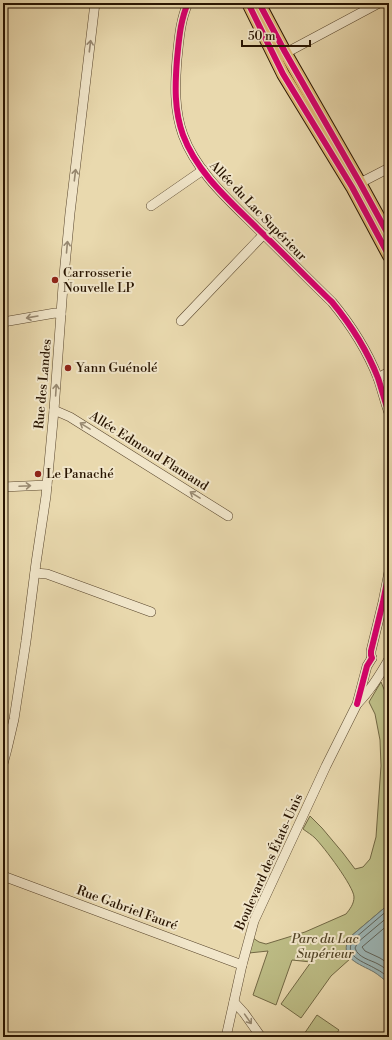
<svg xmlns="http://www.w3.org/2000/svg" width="392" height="1040" font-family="'Libre Bodoni',serif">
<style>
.green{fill:#bdbd86;stroke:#726844}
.water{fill:#9db7b7;stroke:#6e766e}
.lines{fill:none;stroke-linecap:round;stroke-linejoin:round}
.shore{stroke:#62665c;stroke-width:1}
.minor-casing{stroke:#58452c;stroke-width:10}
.major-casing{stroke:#281401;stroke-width:14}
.minor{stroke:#f1e6ca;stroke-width:9}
.major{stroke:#e4bc77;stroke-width:12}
.cycleway-casing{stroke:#f1e6ca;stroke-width:8}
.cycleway{stroke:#d6006c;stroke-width:6}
.oneway{stroke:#978870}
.poi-dot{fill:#8f2418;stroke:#f1e6ca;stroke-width:1.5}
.labels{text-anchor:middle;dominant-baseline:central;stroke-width:4;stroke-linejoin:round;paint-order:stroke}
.street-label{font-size:13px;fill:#281401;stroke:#f1e6ca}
.poi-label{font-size:13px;fill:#281401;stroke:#f1e6ca;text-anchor:start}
.park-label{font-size:13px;font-style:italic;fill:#554729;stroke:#f1e6ca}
</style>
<rect width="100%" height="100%" fill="#e9d9ae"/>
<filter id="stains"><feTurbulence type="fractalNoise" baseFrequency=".005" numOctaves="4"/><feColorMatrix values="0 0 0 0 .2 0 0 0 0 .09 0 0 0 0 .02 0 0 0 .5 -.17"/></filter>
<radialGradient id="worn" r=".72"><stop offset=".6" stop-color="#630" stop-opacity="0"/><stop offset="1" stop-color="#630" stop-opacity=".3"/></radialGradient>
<g class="green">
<path d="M 381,682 L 389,701 L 389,904 L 350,937 C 346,944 345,951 351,958 L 331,976 L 301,1018 L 281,1004 L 311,962 L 292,960 L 276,1005 L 253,995 L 268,951 L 249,953 L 253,938 L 259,942 L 266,944 L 305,932 L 346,914 C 350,909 354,904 354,897 C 354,887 324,847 315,838 C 312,835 307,832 303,829 L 310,816 L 322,828 L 343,853 L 355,869 L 363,867 L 370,859 L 376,837 L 381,766 L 380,740 L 375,714 L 369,702 Z"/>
<polygon points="317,1015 339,1030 334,1037 302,1037"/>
</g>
<path class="water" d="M 389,904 L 389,983 C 384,980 379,975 374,972 C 360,964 337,958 350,937 Z"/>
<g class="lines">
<g class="shore">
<path d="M 389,909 L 355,938 C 340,956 365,962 376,969 C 381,971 385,975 389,978"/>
<path d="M 389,916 L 358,942 L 355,948 C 358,958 371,960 378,964 C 382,966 386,969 389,972"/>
<polyline points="389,924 362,947 365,951 380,958 389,964"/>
</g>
<defs>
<g id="minor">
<path d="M 188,3 C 180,21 179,40 177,59 C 175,85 174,110 183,135 C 197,173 230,201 258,229 C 283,253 307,278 332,302 C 351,325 367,350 378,378 C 382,390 385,402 389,413"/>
<polyline points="280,56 379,3"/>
<polyline points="360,183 389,168"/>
<polyline points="151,206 203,170"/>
<polyline points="181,321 264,234"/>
<polyline points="3,322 55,313 61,314"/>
<polyline points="378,378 389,372"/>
<polyline points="54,410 70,417 228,516"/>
<polyline points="3,487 47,485"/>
<polyline points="35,573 47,574 151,612"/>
<polyline points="372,658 371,655 371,651 383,602 389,572"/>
<path d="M 358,703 C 371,690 380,675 389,659"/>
<polyline points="3,764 7,749 14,719 26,641 36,563 46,496 54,410 63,286 70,213 95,3"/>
<polyline points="3,876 242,965"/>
<polyline points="234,1002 244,1013 261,1037"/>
<polyline points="226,1037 242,965 254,921 326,766 357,704 367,666 372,658"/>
</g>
<g id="major">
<polyline points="248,3 283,74 352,187 389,256"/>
<polyline points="259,3 285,52 360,183 389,236"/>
</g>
</defs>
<use href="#minor" class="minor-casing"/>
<use href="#major" class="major-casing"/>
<use href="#minor" class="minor"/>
<use href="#major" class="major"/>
<defs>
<g id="cycleway">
<path d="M 188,3 C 180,21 179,40 177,59 C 175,85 174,110 183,135 C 197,173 230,201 258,229 C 283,253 307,278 332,302 C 351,325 367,350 378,378 C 382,390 385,402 389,413"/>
<polyline points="248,3 283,74 352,187 389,256"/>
<polyline points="259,3 285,52 360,183 389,236"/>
<polyline points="357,704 367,666 372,658 371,655 371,651 383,602 389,572"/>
</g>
</defs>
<use href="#cycleway" class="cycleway-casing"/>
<use href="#cycleway" class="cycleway"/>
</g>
<defs><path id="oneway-shaft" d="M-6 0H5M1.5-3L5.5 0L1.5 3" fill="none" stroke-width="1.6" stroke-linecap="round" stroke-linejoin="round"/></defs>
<g class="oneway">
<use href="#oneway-shaft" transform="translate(90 46) rotate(-83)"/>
<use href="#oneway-shaft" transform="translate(75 175) rotate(-83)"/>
<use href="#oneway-shaft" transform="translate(67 247) rotate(-85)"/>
<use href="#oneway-shaft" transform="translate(32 317) rotate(170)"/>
<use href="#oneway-shaft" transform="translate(56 390) rotate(-86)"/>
<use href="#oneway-shaft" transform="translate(85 426) rotate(-148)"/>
<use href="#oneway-shaft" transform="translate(25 486) rotate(-3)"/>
<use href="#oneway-shaft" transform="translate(195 495) rotate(-148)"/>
<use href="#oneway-shaft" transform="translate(248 1019) rotate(55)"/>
</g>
<g class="poi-dot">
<circle cx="55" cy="280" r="4"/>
<circle cx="68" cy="368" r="4"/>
<circle cx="38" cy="474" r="4"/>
</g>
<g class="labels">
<g class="street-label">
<text transform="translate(258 211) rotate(46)">Allée du Lac Supérieur</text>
<text transform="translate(43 384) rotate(-85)">Rue des Landes</text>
<text transform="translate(149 451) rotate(32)">Allée Edmond Flamand</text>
<text transform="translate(269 862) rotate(-66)">Boulevard des États-Unis</text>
<text transform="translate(127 908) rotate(20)">Rue Gabriel Fauré</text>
</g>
<g class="poi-label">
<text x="63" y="273">Carrosserie<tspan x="63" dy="15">Nouvelle LP</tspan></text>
<text x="76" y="368">Yann Guénolé</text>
<text x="46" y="474">Le Panaché</text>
</g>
<g class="park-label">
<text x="325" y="939">Parc du Lac<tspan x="325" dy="15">Supérieur</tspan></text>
</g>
</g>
<rect width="392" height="1040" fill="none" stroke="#e9d9ae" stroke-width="16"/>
<rect x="4" y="4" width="384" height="1032" fill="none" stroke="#281401" stroke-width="2"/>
<rect x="8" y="8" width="376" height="1024" fill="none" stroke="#281401"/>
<path d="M242 40v6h68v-6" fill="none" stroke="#281401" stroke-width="2"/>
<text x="248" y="40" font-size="12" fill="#281401" stroke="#f1e6ca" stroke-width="3" paint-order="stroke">50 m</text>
<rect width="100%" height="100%" filter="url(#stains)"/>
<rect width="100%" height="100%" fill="url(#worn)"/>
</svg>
